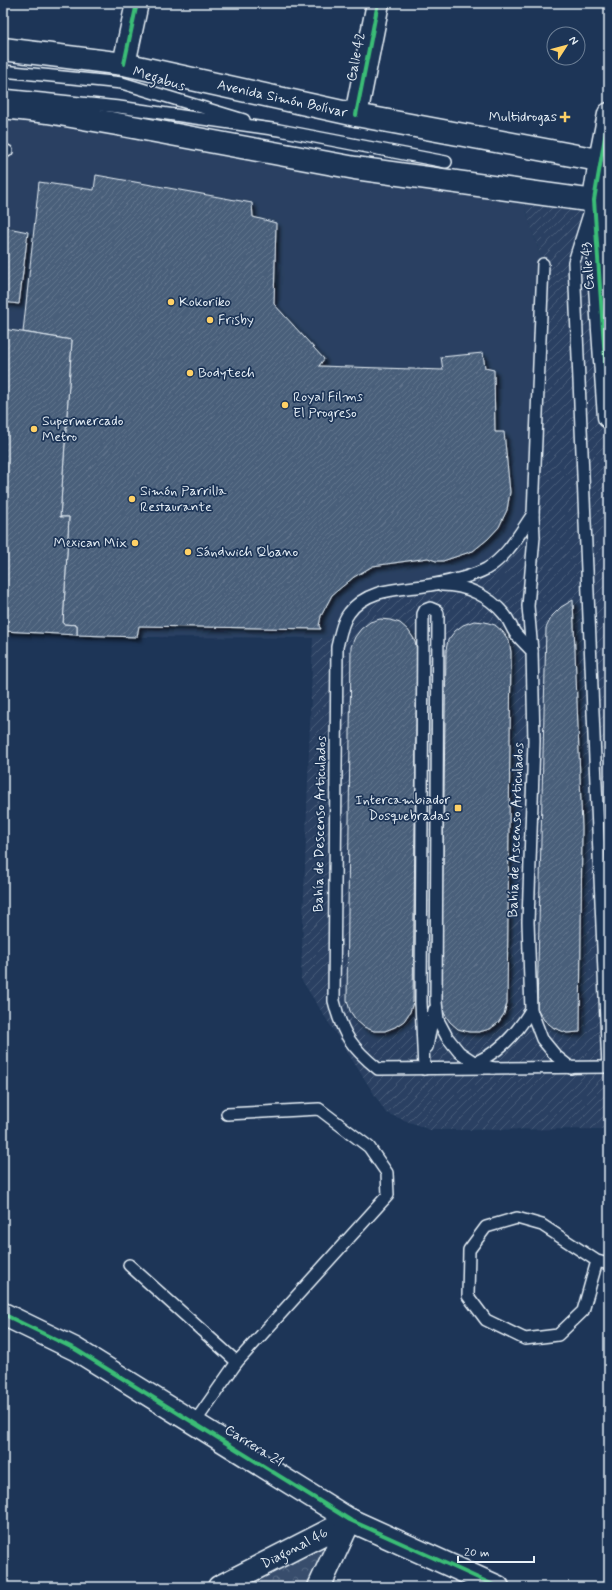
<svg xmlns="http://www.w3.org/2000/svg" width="612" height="1590" font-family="Mynerve,sans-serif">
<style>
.built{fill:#2a4162}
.industrial{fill:url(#industrial-furrows)}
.park{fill:url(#park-crowns);stroke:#909fb2}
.building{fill:url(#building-hatch);stroke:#e8f1f8;filter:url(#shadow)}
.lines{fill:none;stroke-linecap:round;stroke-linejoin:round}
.service-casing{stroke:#e8f1f8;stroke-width:14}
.minor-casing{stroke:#e8f1f8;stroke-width:25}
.tertiary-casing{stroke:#e8f1f8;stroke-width:25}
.primary-casing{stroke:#e8f1f8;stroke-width:25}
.service{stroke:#1d3557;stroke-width:11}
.minor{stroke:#1d3557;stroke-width:22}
.tertiary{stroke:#1d3557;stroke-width:22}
.primary{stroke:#1d3557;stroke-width:22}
.cycleway-casing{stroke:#1d3557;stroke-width:6}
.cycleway{stroke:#3abd76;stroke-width:4}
.poi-dot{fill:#ffd166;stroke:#1d3557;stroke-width:1.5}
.labels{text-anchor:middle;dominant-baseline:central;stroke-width:3.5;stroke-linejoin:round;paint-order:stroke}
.street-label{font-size:14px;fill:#e8f1f8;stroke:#1d3557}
.poi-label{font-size:14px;fill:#e8f1f8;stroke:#1d3557;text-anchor:start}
</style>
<defs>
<pattern id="industrial-furrows" width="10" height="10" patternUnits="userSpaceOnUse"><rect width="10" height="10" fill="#2a4162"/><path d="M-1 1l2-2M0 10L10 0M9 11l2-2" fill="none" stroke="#495d79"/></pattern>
<pattern id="park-crowns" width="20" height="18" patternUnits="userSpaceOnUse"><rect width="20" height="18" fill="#374d6c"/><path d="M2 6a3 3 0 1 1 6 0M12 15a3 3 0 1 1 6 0" fill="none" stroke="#546782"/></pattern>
<pattern id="building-hatch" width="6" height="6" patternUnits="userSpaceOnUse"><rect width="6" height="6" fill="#495e7a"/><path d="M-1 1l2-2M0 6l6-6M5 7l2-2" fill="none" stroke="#63768e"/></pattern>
<filter id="shadow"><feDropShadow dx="3.5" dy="3.5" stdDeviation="2" flood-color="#0009"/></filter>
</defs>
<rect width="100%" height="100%" fill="#1d3557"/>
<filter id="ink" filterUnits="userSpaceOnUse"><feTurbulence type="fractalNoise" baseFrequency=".025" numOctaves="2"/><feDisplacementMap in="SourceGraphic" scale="8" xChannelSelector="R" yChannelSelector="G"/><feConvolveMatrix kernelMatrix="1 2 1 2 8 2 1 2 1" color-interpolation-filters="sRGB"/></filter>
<g filter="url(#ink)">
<polygon class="built" points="3,107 520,192 543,264 533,514 503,556 339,638 137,637 3,631"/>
<polygon class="industrial" points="520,192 594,200 609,417 609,1129 430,1130 386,1113 301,979 313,638 339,638 358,603 485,569 533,514 543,264"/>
<polygon class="park" points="350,1520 319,1587 219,1587"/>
<g class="building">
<polygon points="96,175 252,203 253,217 276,223 274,304 324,359 319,366 443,370 441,357 483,353 485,368 494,370 495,432 504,432 510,492 507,510 499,527 488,539 473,551 443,561 436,561 428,558 373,566 354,577 332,595 321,616 319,626 321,629 139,626 137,637 77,635 77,625 63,624 69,517 60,517 72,340 23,332 39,182 94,190"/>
<polygon points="3,227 28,232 19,304 3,302"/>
<polygon points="3,329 72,340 60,517 69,517 63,624 77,625 77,635 3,631"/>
<polygon points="573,600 582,828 580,1032 567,1033 554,1028 544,1020 537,1008 546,628 552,616 561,607"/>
<polygon points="380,619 390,620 400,623 408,630 414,639 417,649 413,1002 410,1012 404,1021 395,1027 385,1031 374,1031 364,1027 356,1020 350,1011 347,1000 351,647 355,637 361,629 370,622"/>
<polygon points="474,621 485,622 495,625 503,632 509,641 511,652 507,1003 504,1014 498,1023 490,1029 479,1032 469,1032 458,1029 450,1022 444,1013 441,1002 446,650 448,640 455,631 463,625"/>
</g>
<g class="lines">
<defs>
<g id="service">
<polyline points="3,71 122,83 244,120"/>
<polyline points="3,95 119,107 279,130 446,162"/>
<polyline points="3,150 7,151"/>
<polyline points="589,214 574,262 608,1067"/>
<polyline points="543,264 533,514 534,537 528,606 532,651 534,741 528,922 531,1010 542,1039 556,1056 571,1068"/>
<path d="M 533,514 C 519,534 507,557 486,569 C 471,577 447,582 430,585 C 402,590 368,587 349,613 C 342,622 340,635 337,647 L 334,1001 C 342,1034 352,1048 378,1069 L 609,1067"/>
<path d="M 442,585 C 466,585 489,596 504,614 C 509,620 511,627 515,633 C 520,639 526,645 532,651"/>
<polyline points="427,1047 434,1010"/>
<path d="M 470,1064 C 498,1055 516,1034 531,1010"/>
<polyline points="424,1069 421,1002 423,614 425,610 430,608 437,611 438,614 436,1002 438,1020 447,1037 459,1052 474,1062 493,1068"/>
<polyline points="597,1261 583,1311 558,1335 525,1339 486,1320 468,1296 469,1250 486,1227 517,1218 542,1225 597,1261 609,1264"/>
<polyline points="129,1265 237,1362"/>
<polyline points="195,1422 237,1362 388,1195 387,1173 369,1147 319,1109 227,1114"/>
</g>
<g id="minor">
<polyline points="124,64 137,3"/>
<polyline points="356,115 378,3"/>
<polyline points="600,160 609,114"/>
<path id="s1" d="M 219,1587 L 350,1520"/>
<polyline points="319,1587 350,1520"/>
</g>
<g id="tertiary">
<polyline points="600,160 594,200 609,417"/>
<polyline points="3,1314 75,1349 350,1520 498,1587"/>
</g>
<g id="primary">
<path id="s2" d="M 3,49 L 124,64 L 356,115 L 609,162"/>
<polyline points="3,107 48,112 117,124 355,168 609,203"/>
</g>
</defs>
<use href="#service" class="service-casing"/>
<use href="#minor" class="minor-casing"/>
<use href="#tertiary" class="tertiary-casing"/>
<use href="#primary" class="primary-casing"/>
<use href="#service" class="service"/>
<use href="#minor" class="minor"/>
<use href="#tertiary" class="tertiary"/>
<use href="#primary" class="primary"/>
<defs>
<g id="cycleway">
<polyline points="124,64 137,3"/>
<polyline points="609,114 594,200 609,417"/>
<polyline points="356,115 378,3"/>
<polyline points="3,1314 75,1349 350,1520 498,1587"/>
</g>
</defs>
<use href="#cycleway" class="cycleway-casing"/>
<use href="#cycleway" class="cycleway"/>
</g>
</g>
<g class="poi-dot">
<path d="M563 111h4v4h4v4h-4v4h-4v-4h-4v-4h4z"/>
<circle cx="171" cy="302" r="4"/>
<circle cx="210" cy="320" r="4"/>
<circle cx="190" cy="373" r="4"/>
<circle cx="285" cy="405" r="4"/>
<circle cx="34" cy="429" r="4"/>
<circle cx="132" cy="499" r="4"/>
<circle cx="135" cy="543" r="4"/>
<circle cx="188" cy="552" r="4"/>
<rect x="454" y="804" width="8" height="8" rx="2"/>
</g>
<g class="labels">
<g class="street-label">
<text transform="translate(356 57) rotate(-79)">Calle 42</text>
<text transform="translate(159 79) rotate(17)">Megabus</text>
<text stroke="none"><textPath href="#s2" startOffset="284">Avenida Simón Bolívar</textPath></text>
<text transform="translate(588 266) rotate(-94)">Calle 43</text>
<text transform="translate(320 824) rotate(-89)">Bahía de Descenso Articulados</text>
<text transform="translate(516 830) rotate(-88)">Bahía de Ascenso Articulados</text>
<text transform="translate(254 1446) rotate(32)">Carrera 21</text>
<text stroke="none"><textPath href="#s1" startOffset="85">Diagonal 46</textPath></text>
</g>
<g class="poi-label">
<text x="557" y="117" text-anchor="end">Multidrogas</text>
<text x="179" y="302">Kokoriko</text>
<text x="218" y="320">Frisby</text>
<text x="198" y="373">Bodytech</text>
<text x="293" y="397">Royal Films<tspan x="293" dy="16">El Progreso</tspan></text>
<text x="42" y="421">Supermercado<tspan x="42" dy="16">Metro</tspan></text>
<text x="140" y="491">Simón Parrilla<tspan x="140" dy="16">Restaurante</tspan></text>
<text x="127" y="543" text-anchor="end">Mexican Mix</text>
<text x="196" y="552">Sándwich Qbano</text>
<text x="450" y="800" text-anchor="end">Intercambiador<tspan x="450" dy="16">Dosquebradas</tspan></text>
</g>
</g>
<rect width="612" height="1590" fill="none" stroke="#1d3557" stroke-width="16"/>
<rect x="8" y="8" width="596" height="1574" fill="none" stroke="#e8f1f8" stroke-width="1.5" filter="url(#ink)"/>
<g transform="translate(566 46) rotate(54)"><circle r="19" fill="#1d3557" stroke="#6e8097"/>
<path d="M0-3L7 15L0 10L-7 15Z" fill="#ffd166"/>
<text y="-6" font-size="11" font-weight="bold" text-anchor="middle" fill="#e8f1f8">N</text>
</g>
<path d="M458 1556v6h76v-6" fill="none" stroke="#e8f1f8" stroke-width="2"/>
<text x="464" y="1556" font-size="12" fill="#e8f1f8" stroke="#1d3557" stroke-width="3" paint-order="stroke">20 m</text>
</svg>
